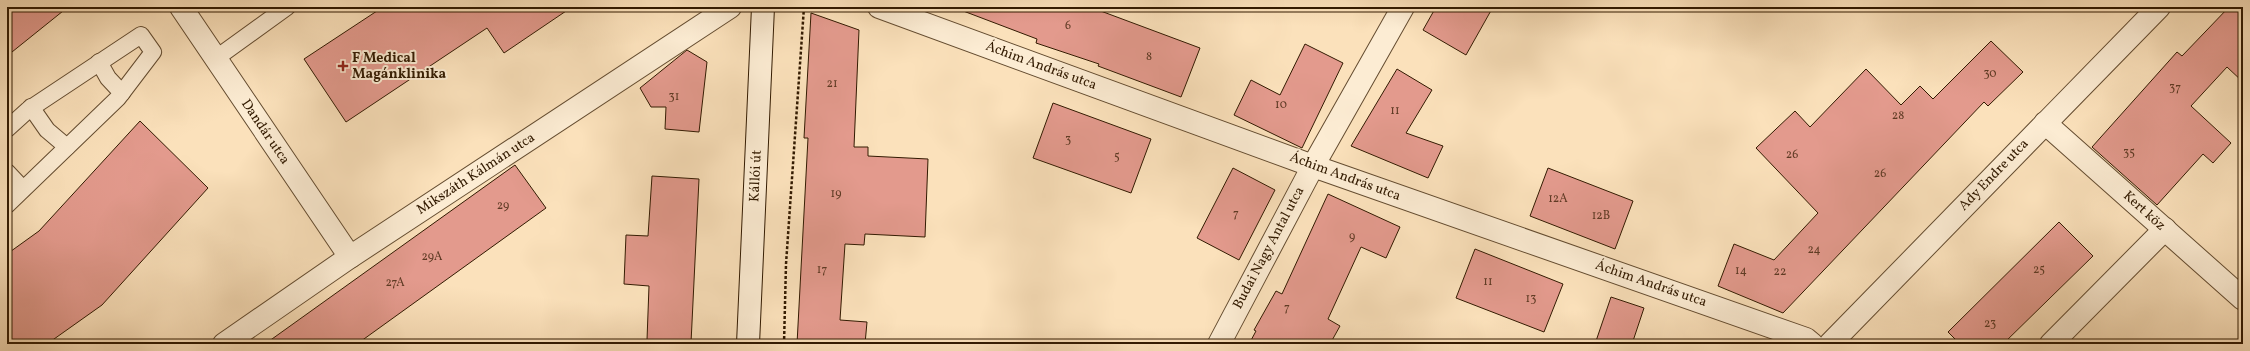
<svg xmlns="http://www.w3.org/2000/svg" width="2250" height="351" font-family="Vollkorn,serif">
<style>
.building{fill:#e39a8d;stroke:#321a01}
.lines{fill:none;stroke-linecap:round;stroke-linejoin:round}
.service-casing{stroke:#644c30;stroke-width:18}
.minor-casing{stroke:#644c30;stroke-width:24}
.secondary-casing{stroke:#321a01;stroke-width:24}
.path{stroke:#321a01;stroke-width:2.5;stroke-dasharray:3 2;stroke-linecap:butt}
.service{stroke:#fcecd3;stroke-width:16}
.minor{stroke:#fcecd3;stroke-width:22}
.secondary{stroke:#fcecd3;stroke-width:22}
.poi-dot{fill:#8f2418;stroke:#fcecd3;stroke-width:1.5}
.labels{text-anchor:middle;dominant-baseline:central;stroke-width:4;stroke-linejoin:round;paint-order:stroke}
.number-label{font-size:12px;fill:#5e3a24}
.poi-label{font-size:14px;font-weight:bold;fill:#321a01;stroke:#fcecd3;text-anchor:start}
.street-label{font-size:14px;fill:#321a01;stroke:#fcecd3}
</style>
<rect width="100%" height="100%" fill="#fbe1bb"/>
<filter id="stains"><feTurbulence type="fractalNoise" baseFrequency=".005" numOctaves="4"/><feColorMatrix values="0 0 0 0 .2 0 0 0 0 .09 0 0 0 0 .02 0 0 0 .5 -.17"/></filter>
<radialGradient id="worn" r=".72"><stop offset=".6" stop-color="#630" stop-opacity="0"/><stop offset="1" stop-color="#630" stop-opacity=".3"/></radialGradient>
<g class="building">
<polygon points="7,7 68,7 7,56"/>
<polygon points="383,7 572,7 504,53 487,28 346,122 304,59"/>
<polygon points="958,7 1090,7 1200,48 1181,97 1098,66 1099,64 1036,43 1037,39 958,9"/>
<polygon points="1436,7 1493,7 1466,55 1423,30"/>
<polygon points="2229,7 2243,7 2243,82 2227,67 2191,106 2231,143 2213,163 2203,154 2157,205 2092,147 2177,52 2182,56"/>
<polygon points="811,13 859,30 854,147 868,147 868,156 928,159 925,237 865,234 864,245 845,244 840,320 867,322 865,344 797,344 808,138 804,138"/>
<polygon points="1991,41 2023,72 1988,106 1984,102 1783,313 1718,286 1734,244 1774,260 1818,213 1756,148 1795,111 1810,127 1866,69 1901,105 1920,86 1933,99"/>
<polygon points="1305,44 1343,63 1302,148 1234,115 1251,80 1280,95"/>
<polygon points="687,50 707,62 699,132 665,129 666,107 651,107 640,88"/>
<polygon points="1397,69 1432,90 1406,133 1443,146 1428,178 1351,146"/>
<polygon points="1053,103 1151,139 1131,193 1033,158"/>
<polygon points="140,121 208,188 102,305 47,344 7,344 7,254 39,231"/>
<polygon points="515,165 546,208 357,344 265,344"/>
<polygon points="1233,168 1275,190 1239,260 1197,238"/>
<polygon points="1548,168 1633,201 1615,249 1530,216"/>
<polygon points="652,176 699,179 691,343 647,340 649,286 624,284 626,235 648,236"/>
<polygon points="1328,194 1400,227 1386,258 1361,247 1328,319 1340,326 1330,344 1249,344 1256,331 1254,330 1276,291 1282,294"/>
<polygon points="2059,222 2093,256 2003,344 1960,344 1948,332"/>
<polygon points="1475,249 1563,284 1544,332 1456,298"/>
<polygon points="1611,297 1644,308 1632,344 1595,344"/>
</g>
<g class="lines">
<defs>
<g id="service">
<polyline points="215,59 287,7"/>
<polyline points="99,62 108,78 122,93"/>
<polyline points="31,107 47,130 67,147"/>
<polyline points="7,129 28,110 141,35 153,52 118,98 7,205"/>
<polyline points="7,172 23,189"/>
</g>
<g id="minor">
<polyline points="181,7 350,257"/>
<polyline points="879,7 1313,166 1806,339 1812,344"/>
<polyline points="2045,123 2243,299"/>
<polyline points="224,344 350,257 730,7"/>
<polyline points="1219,344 1313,166 1403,7"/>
<polyline points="1830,344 2159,7"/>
<polyline points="2051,344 2165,229"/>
</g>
<polyline id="secondary" points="748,344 763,7"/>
</defs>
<use href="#service" class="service-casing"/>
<use href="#minor" class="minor-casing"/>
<use href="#secondary" class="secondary-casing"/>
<polyline class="path" points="784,344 786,264 804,7"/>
<use href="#service" class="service"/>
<use href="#minor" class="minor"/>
<use href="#secondary" class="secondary"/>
</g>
<path class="poi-dot" d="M341 60h4v4h4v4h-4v4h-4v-4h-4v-4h4z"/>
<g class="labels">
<g class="number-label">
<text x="1068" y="26">6</text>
<text x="1149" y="57">8</text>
<text x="1990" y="74">30</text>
<text x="832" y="84">21</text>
<text x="2175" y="88">37</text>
<text x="674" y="97">31</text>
<text x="1281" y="105">10</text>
<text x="1395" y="111">11</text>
<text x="1898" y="116">28</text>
<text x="1068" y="140">3</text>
<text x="2129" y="153">35</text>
<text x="1792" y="155">26</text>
<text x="1117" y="157">5</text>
<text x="1880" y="174">26</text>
<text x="836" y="194">19</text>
<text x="1558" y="199">12A</text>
<text x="503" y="206">29</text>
<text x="1236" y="214">7</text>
<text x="1601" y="216">12B</text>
<text x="1352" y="237">9</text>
<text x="1814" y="250">24</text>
<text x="432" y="257">29A</text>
<text x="822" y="270">17</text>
<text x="2039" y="270">25</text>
<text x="1741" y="271">14</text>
<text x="1780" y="272">22</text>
<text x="1488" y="282">11</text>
<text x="395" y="283">27A</text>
<text x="1531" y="299">13</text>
<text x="1287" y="308">7</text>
<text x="1990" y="324">23</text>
</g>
<g class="poi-label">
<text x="352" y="58">F Medical<tspan x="352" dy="16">Magánklinika</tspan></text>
</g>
<g class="street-label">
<text transform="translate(1041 66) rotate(20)">Áchim András utca</text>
<text transform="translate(265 132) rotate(56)">Dandár utca</text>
<text transform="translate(476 174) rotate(-33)">Mikszáth Kálmán utca</text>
<text transform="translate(1994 175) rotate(-46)">Ady Endre utca</text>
<text transform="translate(756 176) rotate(-87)">Kállói út</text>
<text transform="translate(1345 177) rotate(20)">Áchim András utca</text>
<text transform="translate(2144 211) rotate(42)">Kert köz</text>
<text transform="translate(1269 248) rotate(-62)">Budai Nagy Antal utca</text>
<text transform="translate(1651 284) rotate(19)">Áchim András utca</text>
</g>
</g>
<rect width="2250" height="351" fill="none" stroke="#fbe1bb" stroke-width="24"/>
<rect x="8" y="8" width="2234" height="335" fill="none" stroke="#321a01" stroke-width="2"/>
<rect x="12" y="12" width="2226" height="327" fill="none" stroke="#321a01"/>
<rect width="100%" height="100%" filter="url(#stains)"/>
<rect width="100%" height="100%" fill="url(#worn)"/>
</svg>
